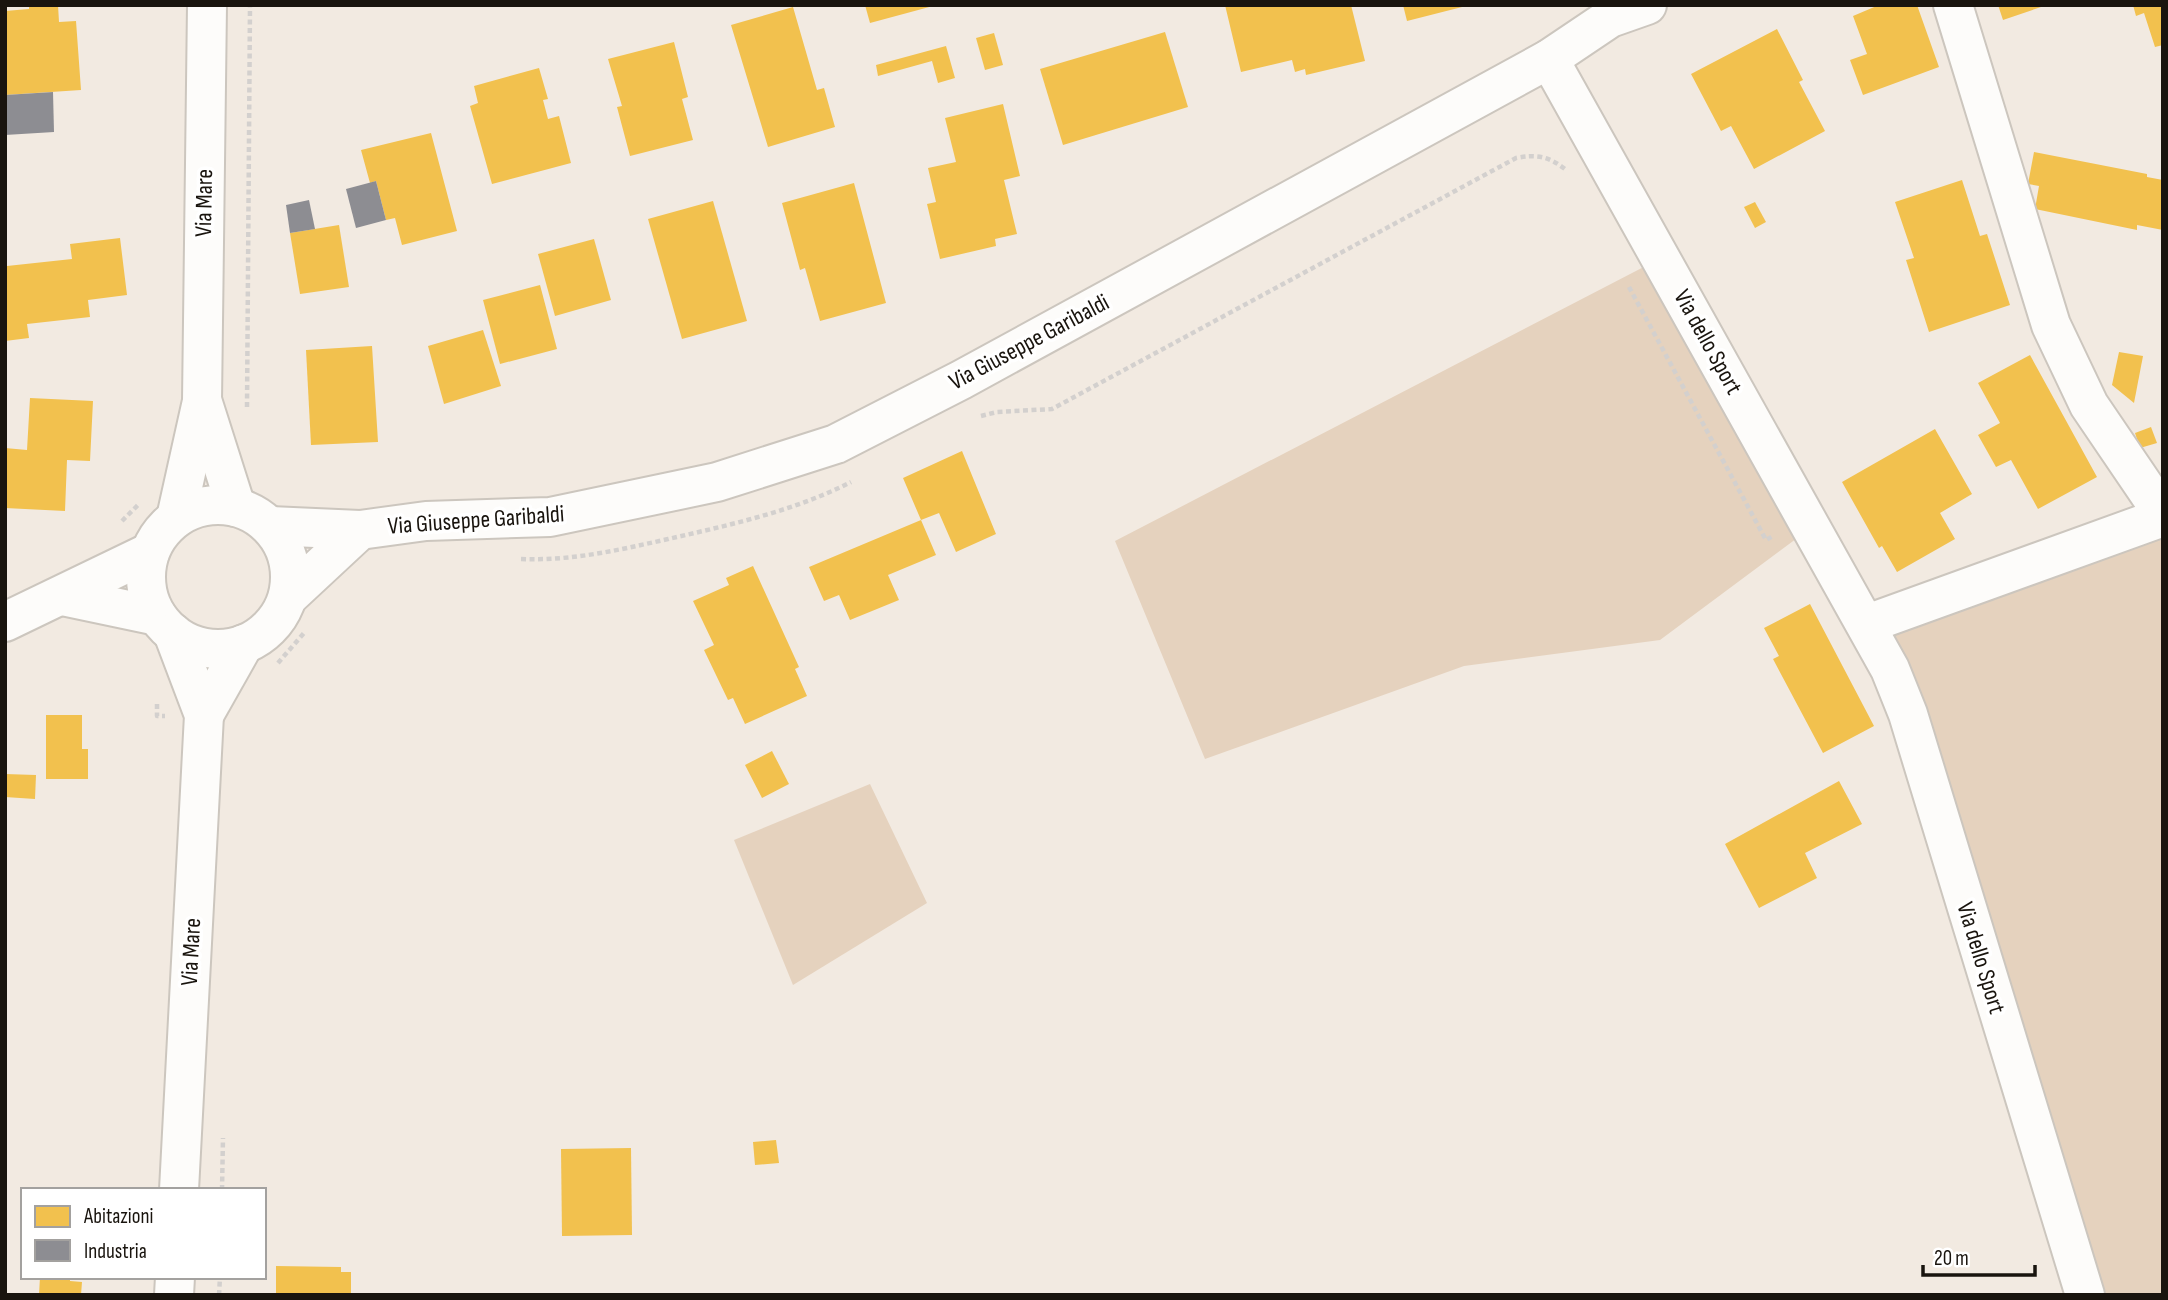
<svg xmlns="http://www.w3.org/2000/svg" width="2168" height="1300" font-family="'Sofia Sans Condensed',sans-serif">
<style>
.green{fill:#e5d2be}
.homes{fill:#f2c14e}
.industry{fill:#8d8d92}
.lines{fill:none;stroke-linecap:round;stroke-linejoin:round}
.minor-casing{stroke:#ccc6be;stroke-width:42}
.tertiary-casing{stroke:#ccc6be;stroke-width:42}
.secondary-casing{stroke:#ccc6be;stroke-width:42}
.path{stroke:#d3d0ce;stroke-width:4.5;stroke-dasharray:5 3.5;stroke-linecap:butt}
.minor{stroke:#fdfcfa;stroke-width:38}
.tertiary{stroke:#fdfcfa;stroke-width:38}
.secondary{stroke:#fdfcfa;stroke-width:38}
.labels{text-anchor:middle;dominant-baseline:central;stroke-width:7;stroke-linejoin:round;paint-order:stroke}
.street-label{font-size:24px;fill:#19140e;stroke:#fff}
</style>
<rect width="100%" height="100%" fill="#f2eae1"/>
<g class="green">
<polygon points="1661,258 1812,527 1660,640 1464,666 1205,759 1115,541"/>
<polygon points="2163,517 2163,1295 2085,1295 1867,624"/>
<polygon points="870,784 927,903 793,985 734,840"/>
</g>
<g class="homes">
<polygon points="29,5 58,5 59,22 76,21 81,90 5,95 5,11 29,9"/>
<polygon points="865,5 933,5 933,6 870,23"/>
<polygon points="1225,5 1351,5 1365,61 1306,75 1305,69 1295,72 1292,60 1241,72"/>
<polygon points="1403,5 1466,5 1466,6 1407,21"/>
<polygon points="1917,5 1939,67 1863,95 1850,60 1867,54 1853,16 1879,5"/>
<polygon points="1998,5 2044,5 2044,6 2003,20"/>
<polygon points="2133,5 2163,5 2163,45 2155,47 2144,13 2136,16"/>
<polygon points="793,7 817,90 824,88 835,127 768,147 731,25"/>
<polygon points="1777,29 1803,80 1799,82 1825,131 1754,169 1731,126 1721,131 1691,74"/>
<polygon points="1165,32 1188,107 1063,145 1040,69"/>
<polygon points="994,33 1003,65 985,70 976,38"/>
<polygon points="674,42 688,97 682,99 693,140 630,156 617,107 622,106 608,59"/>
<polygon points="946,46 955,78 938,83 932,61 878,76 876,65"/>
<polygon points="539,68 548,99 543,100 548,119 559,116 571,163 492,184 470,106 478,103 474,86"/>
<polygon points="1003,104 1020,176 1004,180 1017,234 995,239 996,246 940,259 927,204 936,202 928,168 956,162 945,118"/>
<polygon points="431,133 457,231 402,245 395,218 386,220 376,181 370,183 361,150"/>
<polygon points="2034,152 2147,174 2147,177 2163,180 2163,230 2137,225 2137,230 2035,209 2039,186 2028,184"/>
<polygon points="1962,180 1980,236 1987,234 2010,305 1929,332 1906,260 1914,258 1895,202"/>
<polygon points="854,183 886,303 820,321 805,268 800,270 782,203"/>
<polygon points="713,201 747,321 682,339 648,219"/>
<polygon points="1755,202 1766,222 1755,228 1744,207"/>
<polygon points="339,225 349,287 300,294 290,233"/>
<polygon points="120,238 127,295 88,300 90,317 27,324 29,338 5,341 7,266 72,259 70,244"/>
<polygon points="594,239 611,300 555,316 538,254"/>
<polygon points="540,285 557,349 500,364 483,300"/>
<polygon points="483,330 501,386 444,404 428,346"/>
<polygon points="372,346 378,442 311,445 306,350"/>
<polygon points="2119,352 2143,356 2134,403 2112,385"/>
<polygon points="2030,355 2097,477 2038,509 2011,460 1996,467 1978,435 2000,423 1978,383"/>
<polygon points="30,398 93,401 90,461 67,460 65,511 5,508 5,448 27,450"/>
<polygon points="2151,427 2157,443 2140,448 2135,433"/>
<polygon points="1935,429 1972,494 1940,513 1955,539 1897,572 1882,546 1879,548 1842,482"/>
<polygon points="962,451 996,534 956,552 939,513 921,520 903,478"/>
<polygon points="921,520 936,555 888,575 899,600 850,620 839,595 824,601 809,567"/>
<polygon points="753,566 799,667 795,669 807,696 745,724 733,698 728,700 704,650 714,645 693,601 729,585 726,578"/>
<polygon points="1810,604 1874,726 1823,753 1773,659 1779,656 1764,628"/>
<polygon points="46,715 82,715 82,749 88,749 88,779 46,779"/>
<polygon points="772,751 789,784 762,798 745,765"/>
<polygon points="5,774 36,775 35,799 5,797"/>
<polygon points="1839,781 1862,824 1805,853 1817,878 1759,908 1725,844"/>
<polygon points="776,1140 779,1163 755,1165 753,1142"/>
<polygon points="631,1148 632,1235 562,1236 561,1149"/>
<polygon points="276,1266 341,1267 341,1272 351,1272 351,1295 276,1295"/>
<polygon points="40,1277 70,1277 70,1281 82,1282 81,1295 39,1295"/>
</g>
<g class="industry">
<polygon points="53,92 54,132 5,135 5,95"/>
<polygon points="376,181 386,220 356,228 346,189"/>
<polygon points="309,200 315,229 290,233 286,205"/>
</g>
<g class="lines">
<defs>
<g id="minor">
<polyline points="1953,5 2051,325 2089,405 2163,514"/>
<polyline points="1549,59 1890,669 1908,714 2085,1295"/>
<polyline points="270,526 360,530 426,521 550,517 717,482 836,444 961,380 1549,59 1610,18 1647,5"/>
<polyline points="288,597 360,530"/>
<polyline points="1867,624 2163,517"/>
</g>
<g id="tertiary">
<polyline points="62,596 157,616"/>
<polyline points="5,622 150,552"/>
</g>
<g id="secondary">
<polyline points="203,403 236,507"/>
<circle cx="218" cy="577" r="72"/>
<polyline points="176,518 202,401 207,5"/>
<polyline points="173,633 204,715 179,1190"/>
<polyline points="204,715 244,644"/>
<polyline points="174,1295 175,1277"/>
</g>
</defs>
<use href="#minor" class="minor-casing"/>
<use href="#tertiary" class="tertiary-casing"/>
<use href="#secondary" class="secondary-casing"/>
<g class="path">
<polyline points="1629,287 1766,540 1773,536"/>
<polyline points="247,407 250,5"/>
<path d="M 981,416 L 997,412 L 1052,409 L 1516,158 C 1536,154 1548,156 1565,169"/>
<polyline points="122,521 138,505"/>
<path d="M 521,559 C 572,561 619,550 668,539 C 730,525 794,511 851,482"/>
<polyline points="278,663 304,633"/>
<polyline points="157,704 157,716 165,716"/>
<polyline points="222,1190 223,1138"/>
<polyline points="219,1295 220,1277"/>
</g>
<use href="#minor" class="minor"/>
<use href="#tertiary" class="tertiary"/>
<use href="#secondary" class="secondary"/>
</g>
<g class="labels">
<g class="street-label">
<text transform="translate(204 203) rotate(-89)">Via Mare</text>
<text transform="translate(1029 342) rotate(-28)">Via Giuseppe Garibaldi</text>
<text transform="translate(1708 342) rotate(61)">Via dello Sport</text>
<text transform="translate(476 520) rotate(-4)">Via Giuseppe Garibaldi</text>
<text transform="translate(191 952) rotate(-87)">Via Mare</text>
<text transform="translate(1981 958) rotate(73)">Via dello Sport</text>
</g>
</g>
<rect width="2168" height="1300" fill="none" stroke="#19140e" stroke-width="14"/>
<rect x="21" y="1188" width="245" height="91" fill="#ffffff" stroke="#a3a19f" stroke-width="2"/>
<rect x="35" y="1206" width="35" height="21" fill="#f2c14e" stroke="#a3a19f" stroke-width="2"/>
<text x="84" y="1223" font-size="21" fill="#19140e">Abitazioni</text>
<rect x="35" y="1240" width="35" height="21" fill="#8d8d92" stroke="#a3a19f" stroke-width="2"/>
<text x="84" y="1258" font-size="21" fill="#19140e">Industria</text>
<path d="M1923 1265v10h112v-10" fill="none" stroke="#19140e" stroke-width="3.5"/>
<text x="1934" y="1265" font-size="21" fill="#19140e" stroke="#ffffff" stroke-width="5" paint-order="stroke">20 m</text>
</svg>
